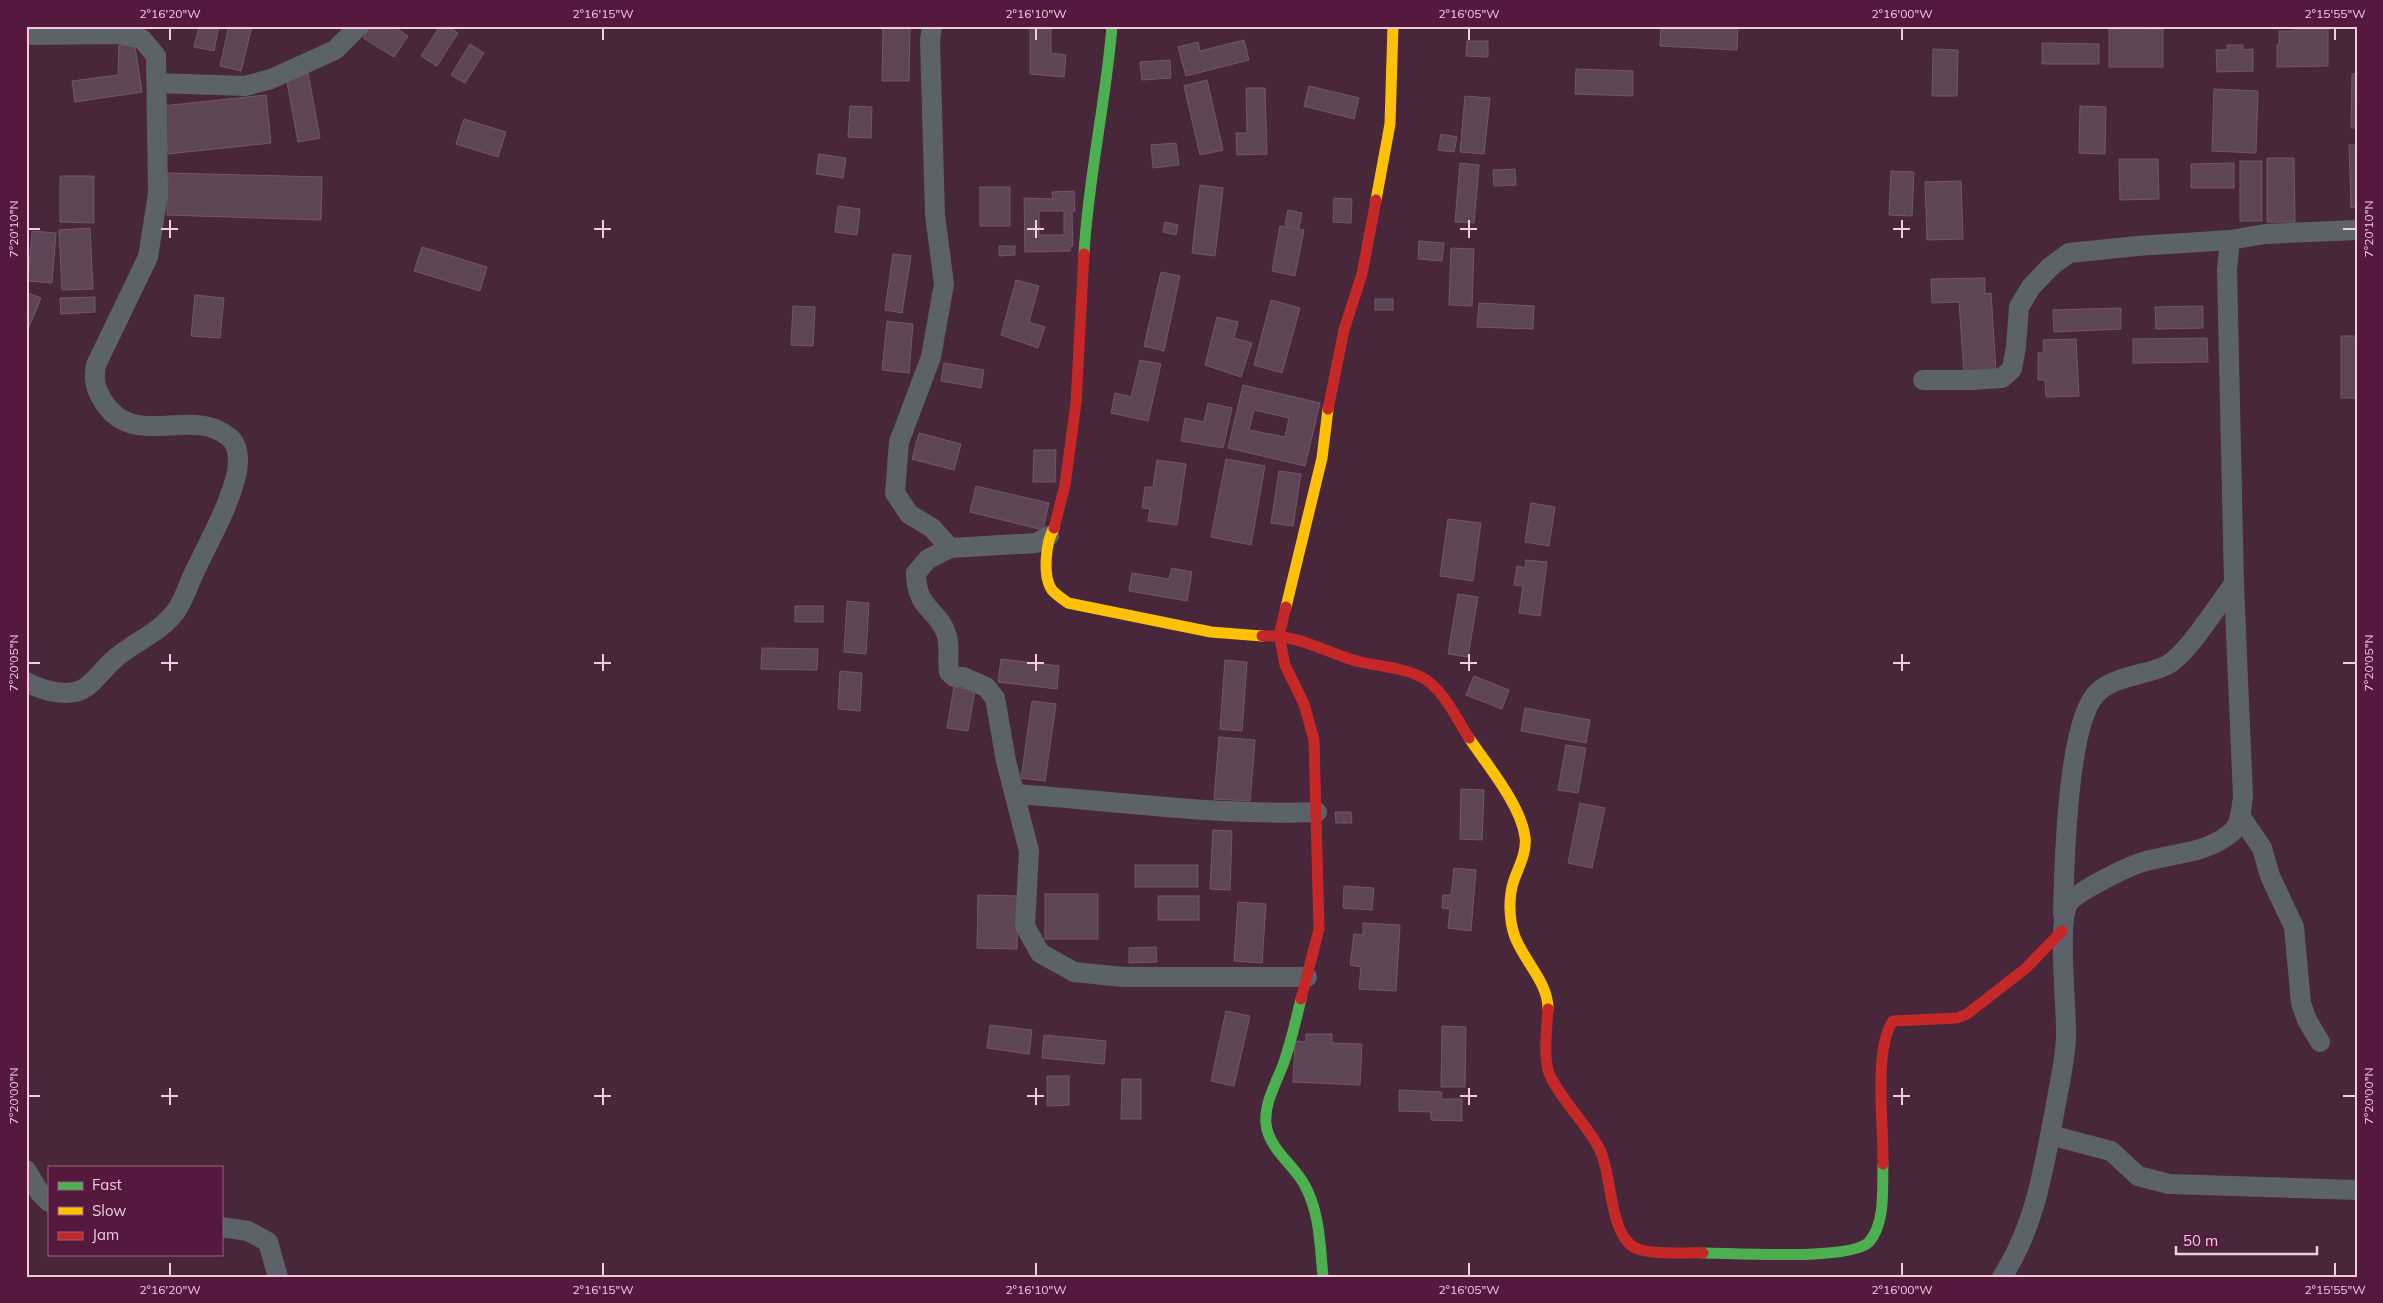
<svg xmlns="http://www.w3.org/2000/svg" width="2383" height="1303" font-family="Mulish,sans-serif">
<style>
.building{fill:#5e4556;stroke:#70576a;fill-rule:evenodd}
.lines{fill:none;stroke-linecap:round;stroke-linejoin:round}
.street{stroke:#5c6269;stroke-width:20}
.fast{stroke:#4caf50;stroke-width:11}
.slow{stroke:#ffc107;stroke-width:11}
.jam{stroke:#c62828;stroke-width:11}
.ticks{fill:none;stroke:#f3cce0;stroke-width:2}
.neatline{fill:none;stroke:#f3cce0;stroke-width:2}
.ticks-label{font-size:12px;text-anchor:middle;fill:#f3cce0}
</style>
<rect width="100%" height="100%" fill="#48273b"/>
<g class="building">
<polygon points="199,26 219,26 214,51 194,47"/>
<polygon points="229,26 252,26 241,71 220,66"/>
<polygon points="371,26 393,26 408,36 394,57 363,38"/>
<polygon points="440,26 447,26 458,33 437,66 421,56"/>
<polygon points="883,26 910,26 909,81 882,81"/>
<polygon points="1030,26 1051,26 1051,53 1066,55 1064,77 1030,74"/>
<polygon points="1661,26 1738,26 1737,50 1660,46"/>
<polygon points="2121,26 2146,26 2146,29 2163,29 2163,67 2109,67 2109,29 2121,29"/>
<polygon points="2294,26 2328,26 2328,66 2277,67 2277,45 2279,45 2279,31 2294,31"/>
<polygon points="1244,40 1249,60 1186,76 1178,47 1198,42 1200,51"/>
<polygon points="1467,41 1488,41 1488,57 1466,56"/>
<polygon points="2042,43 2099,44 2099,64 2042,64"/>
<polygon points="470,44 484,53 465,83 451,75"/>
<polygon points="119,45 135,46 142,92 75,102 72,81 118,75"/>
<polygon points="2227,45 2243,45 2243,50 2253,49 2253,71 2217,72 2216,50 2227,50"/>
<polygon points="1933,49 1958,50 1957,96 1932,96"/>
<polygon points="1170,60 1171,78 1142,80 1140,62"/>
<polygon points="1576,69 1633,71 1633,96 1575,94"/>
<polygon points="308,73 320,138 298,142 286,77"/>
<polygon points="2352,74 2357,74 2357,128 2351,128"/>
<polygon points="1207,80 1223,150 1200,155 1184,86"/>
<polygon points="1309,86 1359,98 1354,119 1304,106"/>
<polygon points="1246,88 1265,88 1267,154 1237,155 1236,133 1247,133"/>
<polygon points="2214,89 2258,91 2256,153 2212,151"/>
<polygon points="266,95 271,143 168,154 162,106"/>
<polygon points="1465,96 1490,98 1484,154 1460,152"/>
<polygon points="850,106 872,107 871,138 848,137"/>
<polygon points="2080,106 2106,107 2105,154 2079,153"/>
<polygon points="464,119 506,132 498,157 456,144"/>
<polygon points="1441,134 1457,137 1454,152 1438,150"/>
<polygon points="1176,143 1179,165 1153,168 1151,145"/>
<polygon points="2349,145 2357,145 2357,207 2351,208"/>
<polygon points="819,154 846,158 843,178 816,174"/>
<polygon points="2267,158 2294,158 2295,222 2267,222"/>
<polygon points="2119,159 2158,159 2159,199 2120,200"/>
<rect x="2240" y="161" width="22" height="60"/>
<polygon points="1460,163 1479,165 1474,223 1455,222"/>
<polygon points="2234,163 2234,188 2191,188 2191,164"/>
<polygon points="1515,169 1516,185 1494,186 1493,170"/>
<polygon points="1891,171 1914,172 1912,216 1889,215"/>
<polygon points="168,173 322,177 321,220 167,215"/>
<polygon points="60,176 94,176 94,223 60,222"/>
<polygon points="1961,181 1963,239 1927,240 1925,182"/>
<polygon points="1200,185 1223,188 1215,256 1192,253"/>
<rect x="980" y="187" width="30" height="39"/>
<path d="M 1074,191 L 1075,211 L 1072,211 L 1073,246 L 1070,246 L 1070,251 L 1025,252 L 1024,198 L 1053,199 L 1052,192 ZM 1039,211 L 1064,211 L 1064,235 L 1039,235 Z"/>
<polygon points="1334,198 1352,199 1351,223 1333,222"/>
<polygon points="838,206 860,209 857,235 835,232"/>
<polygon points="1288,210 1302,213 1299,228 1285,225"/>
<polygon points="1165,222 1178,225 1176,235 1163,232"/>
<polygon points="1280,226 1304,230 1295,276 1272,271"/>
<polygon points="90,228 93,289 62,290 59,230"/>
<polygon points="32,231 56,233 52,283 28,281"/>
<polygon points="1419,241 1444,243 1442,261 1418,259"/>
<polygon points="999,246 1015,246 1015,255 999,256"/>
<polygon points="422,247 487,267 480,291 414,271"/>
<polygon points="1451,248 1474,249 1472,306 1449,305"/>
<polygon points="893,254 911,256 902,313 885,310"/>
<polygon points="1161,272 1180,276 1164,351 1144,346"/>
<polygon points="1985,278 1985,294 1991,293 1996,371 1964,373 1959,302 1932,303 1931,279"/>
<polygon points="1016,280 1039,286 1029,322 1045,327 1038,348 1001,335"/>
<polygon points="26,292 41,298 29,327 26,325"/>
<polygon points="195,295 224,298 220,338 191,336"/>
<polygon points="95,297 95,312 61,314 60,298"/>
<rect x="1375" y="299" width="18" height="11"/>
<polygon points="1271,300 1300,308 1282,373 1254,365"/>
<polygon points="1479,303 1534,306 1533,329 1477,327"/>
<polygon points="793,306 815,307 813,346 791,345"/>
<polygon points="2203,306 2203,328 2156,329 2155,307"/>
<polygon points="2121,308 2121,329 2054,332 2053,310"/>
<polygon points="1217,317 1238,322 1234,338 1252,343 1241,377 1205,365"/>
<polygon points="887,321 913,324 909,373 882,370"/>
<rect x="2341" y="336" width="16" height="62"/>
<polygon points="2207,338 2208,362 2133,363 2133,339"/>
<polygon points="2076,339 2079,396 2046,397 2045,380 2038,380 2038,353 2044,353 2043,340"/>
<polygon points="1140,360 1161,364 1148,421 1111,413 1115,393 1131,397"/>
<polygon points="944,363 984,370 981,388 941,381"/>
<path d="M 1243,385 L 1320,403 L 1305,466 L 1228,448 ZM 1254,410 L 1289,418 L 1285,437 L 1249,430 Z"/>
<polygon points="1208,403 1232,408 1223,448 1181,441 1185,418 1204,422"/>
<polygon points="919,433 961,444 954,470 912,459"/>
<polygon points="1034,450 1056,450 1055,482 1033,482"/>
<polygon points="1226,459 1265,466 1251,545 1211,537"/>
<polygon points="1157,460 1186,464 1177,525 1148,521 1150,509 1142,508 1145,487 1153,487"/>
<polygon points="1279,471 1301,474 1293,526 1271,523"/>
<polygon points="976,486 1049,503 1043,530 970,512"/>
<polygon points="1531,503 1555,507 1549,546 1525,542"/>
<polygon points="1448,519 1481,523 1473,581 1440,576"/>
<polygon points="1526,560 1547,562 1540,616 1519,613 1523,586 1514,585 1517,566 1525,568"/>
<polygon points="1172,568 1192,572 1187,601 1129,591 1132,573 1169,579"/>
<polygon points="1458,594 1478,597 1468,657 1448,654"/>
<polygon points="847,601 869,603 866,654 844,652"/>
<rect x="795" y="606" width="28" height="16"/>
<polygon points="762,648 818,649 817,670 761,669"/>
<polygon points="1001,659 1059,666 1057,689 998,682"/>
<polygon points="1225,660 1247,662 1242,731 1220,729"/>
<polygon points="840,671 862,673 860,711 838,709"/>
<polygon points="1474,676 1509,690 1502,709 1466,695"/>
<polygon points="954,687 975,690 968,731 947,728"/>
<polygon points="1032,701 1056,704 1045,781 1021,778"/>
<polygon points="1525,708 1590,720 1586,743 1521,731"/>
<polygon points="1219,737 1255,740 1250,801 1214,799"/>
<polygon points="1566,745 1586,748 1578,793 1558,790"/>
<polygon points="1461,789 1484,790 1482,840 1460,839"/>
<polygon points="1580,803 1605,808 1592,868 1568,863"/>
<polygon points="1335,812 1351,812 1352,823 1336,823"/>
<polygon points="1213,830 1232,831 1230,890 1210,889"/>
<rect x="1135" y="865" width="63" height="22"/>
<polygon points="1454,868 1476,870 1471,931 1448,928 1450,909 1442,908 1443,895 1451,895"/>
<polygon points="1344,886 1374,888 1372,910 1343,908"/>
<rect x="1045" y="894" width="53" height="45"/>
<polygon points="978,895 1018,896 1017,949 977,948"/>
<rect x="1158" y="896" width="41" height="24"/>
<polygon points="1238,902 1266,904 1262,963 1234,961"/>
<polygon points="1363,923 1400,925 1396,991 1359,989 1361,967 1350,965 1354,934 1363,935"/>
<polygon points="1156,947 1157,962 1129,963 1129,948"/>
<polygon points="1226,1011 1250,1016 1234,1086 1211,1081"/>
<polygon points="990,1025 1032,1030 1029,1054 987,1048"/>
<polygon points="1442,1026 1466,1027 1465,1087 1441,1087"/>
<polygon points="1306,1034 1332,1034 1332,1043 1362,1044 1360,1085 1293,1082 1295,1041 1306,1042"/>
<polygon points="1044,1035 1106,1041 1104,1064 1042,1058"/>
<polygon points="1047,1076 1069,1076 1069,1105 1047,1106"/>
<polygon points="1122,1079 1141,1079 1141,1119 1121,1119"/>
<polygon points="1399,1090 1442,1092 1441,1099 1462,1099 1462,1121 1431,1120 1431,1112 1399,1111"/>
</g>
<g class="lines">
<g class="street">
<polyline points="932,26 930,40 935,215 944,284 931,357 899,442 895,493 909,514 932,528 950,548"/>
<path d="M 26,35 L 120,34 L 142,39 L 156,56 L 158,194 L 148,257 L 96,365 C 93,380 96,391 105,404 C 136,449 191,406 229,437 C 239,445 239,461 237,472 C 229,507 209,541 194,573 C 188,585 184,600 176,611 C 159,634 131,643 111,662 C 103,670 91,686 81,690 C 64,697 42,690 26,682"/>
<polyline points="157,83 245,86 271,79 335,50 359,26"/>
<polyline points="1923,380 1971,380 2002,378 2012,369 2016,346 2019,307 2031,287 2050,267 2069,253 2137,246 2230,240 2265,234 2357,230"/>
<path d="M 1049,536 L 1036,543 L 950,548 L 928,559 L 916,573 C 916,610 939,609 947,636 C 950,648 947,660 949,672 L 954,677 L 963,677 L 986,687 L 995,698 L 1006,761 L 1029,851 L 1025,926 L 1040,953 L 1074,972 L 1123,977 L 1307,977"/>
<path d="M 1015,794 C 1115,801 1217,816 1317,812"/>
<polyline points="2240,816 2262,848 2270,876 2294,927 2301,1003 2307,1020 2320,1042"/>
<path d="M 2063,914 C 2064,870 2067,722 2097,693 C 2115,675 2146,676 2167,665 C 2187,655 2219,603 2234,584"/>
<polyline points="2050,1135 2111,1151 2138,1176 2169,1184 2357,1190"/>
<polyline points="26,1170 40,1193 49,1202"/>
<polyline points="221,1227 248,1231 268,1242 278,1277"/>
<path d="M 2002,1277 C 2035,1227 2044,1167 2055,1109 C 2059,1086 2065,1061 2066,1038 C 2067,1009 2057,923 2068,904 C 2075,892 2129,866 2143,862 C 2173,853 2207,854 2232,832 C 2241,825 2241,808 2243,797 L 2234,584 L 2227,269 L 2230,240"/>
</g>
<g class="fast">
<path d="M 1084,254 C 1088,178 1106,102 1112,26"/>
<path d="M 1301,999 C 1296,1020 1291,1042 1284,1062 C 1277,1082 1264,1102 1266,1124 C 1269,1149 1293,1164 1304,1184 C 1320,1212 1320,1246 1323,1277"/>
<path d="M 1703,1253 C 1733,1253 1851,1261 1869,1242 C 1886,1223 1882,1187 1883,1164"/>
</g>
<g class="slow">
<polyline points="1376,200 1390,124 1393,26"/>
<path d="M 1054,528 C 1046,541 1042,576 1052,590 C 1056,595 1063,599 1068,603 L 1211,632 L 1262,636"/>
<polyline points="1286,607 1322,458 1328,409"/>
<path d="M 1469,738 C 1487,765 1521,805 1525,837 C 1527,852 1519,866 1514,880 C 1508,897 1509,921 1515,937 C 1524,961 1548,982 1548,1009"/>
</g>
<g class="jam">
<polyline points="1328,409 1344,330 1362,274 1376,200"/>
<polyline points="1054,528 1065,485 1076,403 1084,254"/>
<polyline points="1286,607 1279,635 1285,665 1304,704 1314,740 1319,929 1301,999"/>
<path d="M 1262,636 C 1295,634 1322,650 1353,660 C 1376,667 1401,666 1423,678 C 1443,689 1457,719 1469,738"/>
<path d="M 1548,1009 C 1547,1027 1543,1057 1549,1073 C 1559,1098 1588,1125 1600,1150 C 1612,1175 1609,1229 1632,1246 C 1646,1256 1685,1252 1703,1253"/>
<path d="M 1883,1164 C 1884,1128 1873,1049 1893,1021 L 1957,1018 L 1967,1014 L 2025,969 L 2062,931"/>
</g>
</g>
<path class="ticks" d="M 170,28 L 170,40M 603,28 L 603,40M 1036,28 L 1036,40M 1469,28 L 1469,40M 1902,28 L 1902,40M 2335,28 L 2335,40M 170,220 L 170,238M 603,220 L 603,238M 1036,220 L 1036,238M 1469,220 L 1469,238M 1902,220 L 1902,238M 28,229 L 40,229M 161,229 L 178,229M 594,229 L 611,229M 1027,229 L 1044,229M 1460,229 L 1477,229M 1893,229 L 1910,229M 2343,229 L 2356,229M 170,654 L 170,671M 603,654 L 603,671M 1036,654 L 1036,671M 1469,654 L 1469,671M 1902,654 L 1902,671M 28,663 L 40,663M 161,663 L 178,663M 594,663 L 611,663M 1027,663 L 1044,663M 1460,663 L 1477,663M 1893,663 L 1910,663M 2343,663 L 2356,663M 170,1088 L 170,1105M 603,1088 L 603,1105M 1036,1088 L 1036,1105M 1469,1088 L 1469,1105M 1902,1088 L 1902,1105M 28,1096 L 40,1096M 161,1096 L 178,1096M 594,1096 L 611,1096M 1027,1096 L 1044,1096M 1460,1096 L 1477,1096M 1893,1096 L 1910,1096M 2343,1096 L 2356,1096M 170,1263 L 170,1276M 603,1263 L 603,1276M 1036,1263 L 1036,1276M 1469,1263 L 1469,1276M 1902,1263 L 1902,1276M 2335,1263 L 2335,1276"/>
<rect width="2383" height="1303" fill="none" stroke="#56193e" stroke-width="55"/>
<rect x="48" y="1166" width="175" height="90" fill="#56193e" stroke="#95617f"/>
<rect x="58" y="1182" width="25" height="8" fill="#4caf50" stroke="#95617f"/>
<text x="92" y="1190" font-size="15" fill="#f3cce0">Fast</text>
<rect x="58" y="1207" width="25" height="8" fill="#ffc107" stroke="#95617f"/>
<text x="92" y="1216" font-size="15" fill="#f3cce0">Slow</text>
<rect x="58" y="1232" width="25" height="8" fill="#c62828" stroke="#95617f"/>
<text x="92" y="1240" font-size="15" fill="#f3cce0">Jam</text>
<path d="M2176 1246v8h141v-8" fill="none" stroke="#f3cce0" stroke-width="2.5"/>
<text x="2183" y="1246" font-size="15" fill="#f3cce0" stroke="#56193e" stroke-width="4" paint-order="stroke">50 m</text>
<rect x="28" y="28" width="2328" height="1248" class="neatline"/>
<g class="ticks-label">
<text x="170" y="18">2°16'20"W</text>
<text x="603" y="18">2°16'15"W</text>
<text x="1036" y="18">2°16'10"W</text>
<text x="1469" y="18">2°16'05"W</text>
<text x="1902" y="18">2°16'00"W</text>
<text x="2335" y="18">2°15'55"W</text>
<text transform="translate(14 229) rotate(-90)" y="4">7°20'10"N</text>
<text transform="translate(2369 229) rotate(-90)" y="4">7°20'10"N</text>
<text transform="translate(14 663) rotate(-90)" y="4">7°20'05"N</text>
<text transform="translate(2369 663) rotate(-90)" y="4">7°20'05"N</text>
<text transform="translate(14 1096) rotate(-90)" y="4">7°20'00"N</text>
<text transform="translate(2369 1096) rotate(-90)" y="4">7°20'00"N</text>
<text x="170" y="1294">2°16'20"W</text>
<text x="603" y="1294">2°16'15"W</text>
<text x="1036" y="1294">2°16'10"W</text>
<text x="1469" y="1294">2°16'05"W</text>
<text x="1902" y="1294">2°16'00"W</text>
<text x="2335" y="1294">2°15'55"W</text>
</g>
</svg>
